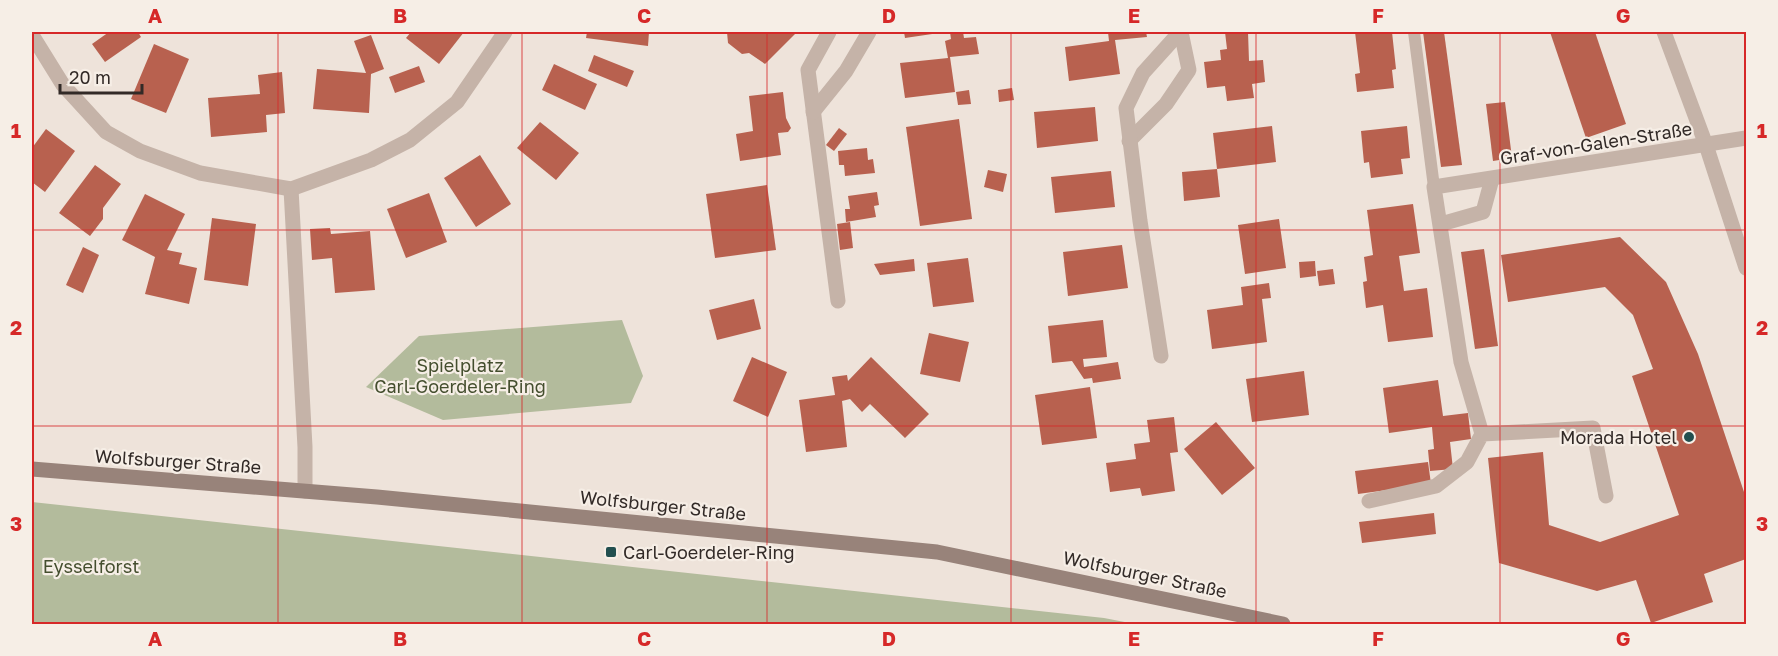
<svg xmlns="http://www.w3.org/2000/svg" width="1778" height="656" font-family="'Golos Text',sans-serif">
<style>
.green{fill:#b3bb9c}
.building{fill:#b8614f}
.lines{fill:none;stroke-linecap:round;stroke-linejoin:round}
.lane{stroke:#c5b3a8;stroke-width:12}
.street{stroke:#c5b3a8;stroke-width:15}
.secondary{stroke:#98837a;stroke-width:15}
.grid{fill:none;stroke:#d62828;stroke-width:1.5;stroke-opacity:0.55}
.poi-dot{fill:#224f4f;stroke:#f6eee6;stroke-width:2}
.labels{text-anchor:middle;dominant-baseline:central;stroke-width:4.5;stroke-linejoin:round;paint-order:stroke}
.street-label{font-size:18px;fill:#322a27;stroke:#f6eee6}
.park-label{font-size:18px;fill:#444e2e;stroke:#f6eee6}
.poi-label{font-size:18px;fill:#322a27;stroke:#f6eee6;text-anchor:end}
.neatline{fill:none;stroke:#d62828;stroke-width:2}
.grid-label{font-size:20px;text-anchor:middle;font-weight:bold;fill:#d62828}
</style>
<rect width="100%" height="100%" fill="#eee3da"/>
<g class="green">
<polygon points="622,320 643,376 631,403 443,420 366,387 419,336"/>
<polygon points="32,502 1104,618 1135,624 32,624"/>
</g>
<g class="building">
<polygon points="109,32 138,32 141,37 105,62 92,44"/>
<polygon points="411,32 464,32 439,64 406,38"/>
<polygon points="587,32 649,32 648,46 586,38"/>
<polygon points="727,32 797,32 765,64 749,53 742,54 728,43"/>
<polygon points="904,32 939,32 939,33 905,38"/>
<polygon points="950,32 963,32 964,38 976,37 979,54 950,57 955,92 905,98 900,63 948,58 945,41 951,39"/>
<polygon points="1108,32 1146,32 1147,37 1115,40 1120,74 1069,81 1065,47 1109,41"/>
<polygon points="1225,32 1248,32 1249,61 1263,60 1265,82 1252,84 1254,98 1227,101 1225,86 1207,88 1204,62 1221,60 1220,50 1227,49"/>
<polygon points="1355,32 1392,32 1396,69 1392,70 1394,88 1357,92 1355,74 1360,73"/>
<polygon points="1423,32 1444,32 1462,165 1441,167"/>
<polygon points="1550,32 1595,32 1626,124 1586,138"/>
<polygon points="371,35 384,69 371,74 369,113 313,109 317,69 366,73 354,41"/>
<polygon points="154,44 189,59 166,113 131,99"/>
<polygon points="594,55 634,71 627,87 588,71"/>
<polygon points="554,64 597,84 585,110 542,90"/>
<polygon points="419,66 425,82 395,93 389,77"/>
<polygon points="282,72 285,113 266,115 267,132 211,137 208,98 260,94 258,75"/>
<polygon points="1012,88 1014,100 999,102 998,90"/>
<polygon points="969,90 971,104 958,105 956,92"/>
<polygon points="783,92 786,118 791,128 788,132 778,133 781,155 740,161 736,134 753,131 749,96"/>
<polygon points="1505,102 1512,158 1493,161 1486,104"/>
<polygon points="1095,107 1098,141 1037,148 1034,112"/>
<polygon points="959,119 972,219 920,226 906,127"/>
<polygon points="540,122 579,153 556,180 517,148"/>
<polygon points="1272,126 1276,162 1217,169 1213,133"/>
<polygon points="1407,126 1410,158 1401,159 1403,174 1371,178 1369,162 1364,163 1361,131"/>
<polygon points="839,128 847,134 834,151 826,145"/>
<polygon points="46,129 75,151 45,192 32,182 32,148"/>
<polygon points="867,148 868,160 873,159 875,173 845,176 844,165 839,165 838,151"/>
<polygon points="480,155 511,204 476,227 444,178"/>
<polygon points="95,165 121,184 103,208 103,219 90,236 59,213"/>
<polygon points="1217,169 1220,197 1184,201 1182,172"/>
<polygon points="988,170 1007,174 1003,192 984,187"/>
<polygon points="1111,171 1115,207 1055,213 1051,177"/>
<polygon points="767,185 776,250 715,258 706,194"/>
<polygon points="877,192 879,205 874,206 876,217 846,222 845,209 850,209 848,196"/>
<polygon points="429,193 447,242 406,258 387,209"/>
<polygon points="145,194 185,214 167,250 182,253 179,264 197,268 189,304 145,294 155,257 122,240"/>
<polygon points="1413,204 1420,253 1399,256 1404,291 1427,288 1433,337 1388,342 1383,305 1366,308 1363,282 1367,281 1364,257 1373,255 1367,210"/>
<polygon points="212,218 256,224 248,286 204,280"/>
<polygon points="1279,219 1286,268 1245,274 1238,225"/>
<polygon points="850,222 853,248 840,250 837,224"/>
<polygon points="330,228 331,234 370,231 375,290 335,293 332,258 312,260 310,229"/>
<polygon points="1620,237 1666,282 1698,354 1746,498 1746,559 1704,574 1713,602 1651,623 1636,580 1597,591 1499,563 1488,458 1543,452 1549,525 1600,542 1679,515 1632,376 1653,369 1633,315 1605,287 1508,302 1501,255"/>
<polygon points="1122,245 1128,288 1068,296 1063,252"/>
<polygon points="83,247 99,255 83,293 66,285"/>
<polygon points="1484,249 1498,346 1475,349 1461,252"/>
<polygon points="968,258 974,302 933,307 927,263"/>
<polygon points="914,259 915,271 880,275 874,264"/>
<polygon points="1315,261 1316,276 1300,278 1299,262"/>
<polygon points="1333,269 1335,284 1319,286 1317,271"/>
<polygon points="1269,283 1271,298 1262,299 1267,342 1212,349 1207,310 1243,305 1241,287"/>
<polygon points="754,299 761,329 717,340 709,310"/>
<polygon points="1103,320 1107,357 1083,359 1084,367 1118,362 1121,379 1093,383 1092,378 1084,379 1072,361 1052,363 1048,326"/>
<polygon points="929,333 969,342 960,382 920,374"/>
<polygon points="752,357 787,372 768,417 733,401"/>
<polygon points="871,357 929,414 905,438 870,404 862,412 850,399 842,401 847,447 806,452 799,400 835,395 832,377 847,375 848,381"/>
<polygon points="1304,371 1309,415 1252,422 1246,379"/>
<polygon points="1438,380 1443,416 1468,413 1471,439 1450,442 1453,469 1430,471 1428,450 1434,449 1432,427 1389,433 1383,388"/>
<polygon points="1090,387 1097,438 1042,445 1035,395"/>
<polygon points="1174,417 1178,452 1170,453 1175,491 1142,496 1140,488 1110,492 1106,463 1136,459 1134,444 1150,442 1147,420"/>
<polygon points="1216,422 1255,468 1222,495 1184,449"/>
<polygon points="1428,462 1431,484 1358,494 1355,471"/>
<polygon points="1434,513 1436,534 1362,543 1359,522"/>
</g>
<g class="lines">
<polyline class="lane" points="1414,32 1434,187"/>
<g class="street">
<polyline points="829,32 808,70 838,301"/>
<polyline points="1664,32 1706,145 1746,268"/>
<polyline points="32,35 63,85 106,132 140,151 200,173 291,189 371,160 410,140 457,102 505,32"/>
<polyline points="813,112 846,71 869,32"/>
<polyline points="1129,141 1166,104 1189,70 1181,32"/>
<polyline points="291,189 305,447 305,491"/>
<polyline points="1441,224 1483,212 1492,179"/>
<polyline points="1161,356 1140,221 1126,108 1143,73 1180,32"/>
<polyline points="1482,434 1461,362 1434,187 1746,138"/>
<polyline points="1369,501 1436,486 1467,462 1482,434 1593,428 1606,496"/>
</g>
<polyline class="secondary" points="32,469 377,497 937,552 1283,624"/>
</g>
<path class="grid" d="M 278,32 L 278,624M 522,32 L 522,624M 767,32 L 767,624M 1011,32 L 1011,624M 1256,32 L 1256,624M 1500,32 L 1500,624M 32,230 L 1746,230M 32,426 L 1746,426"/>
<g class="poi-dot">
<circle cx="1689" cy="437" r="6"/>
<rect x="605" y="546" width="12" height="12" rx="3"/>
</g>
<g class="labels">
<g class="street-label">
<text transform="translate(1596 143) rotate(-9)">Graf-von-Galen-Straße</text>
<text transform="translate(178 461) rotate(4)">Wolfsburger Straße</text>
<text transform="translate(663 505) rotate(6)">Wolfsburger Straße</text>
<text transform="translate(1145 574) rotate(12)">Wolfsburger Straße</text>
</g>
<g class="park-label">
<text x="460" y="365">Spielplatz<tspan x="460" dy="21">Carl-Goerdeler-Ring</tspan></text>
<text x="91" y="566">Eysselforst</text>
</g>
<g class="poi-label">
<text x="1677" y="437">Morada Hotel</text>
<text x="623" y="552" text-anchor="start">Carl-Goerdeler-Ring</text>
</g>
</g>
<rect width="1778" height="656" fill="none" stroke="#f6eee6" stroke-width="66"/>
<path d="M60 84v9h82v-9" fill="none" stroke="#322a27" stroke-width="3"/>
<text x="69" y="84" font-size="18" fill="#322a27" stroke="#f6eee6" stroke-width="4.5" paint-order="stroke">20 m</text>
<rect x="33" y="33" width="1712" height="590" class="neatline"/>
<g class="grid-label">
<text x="155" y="23">A</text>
<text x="400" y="23">B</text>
<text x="644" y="23">C</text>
<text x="889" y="23">D</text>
<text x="1134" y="23">E</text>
<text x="1378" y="23">F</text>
<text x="1623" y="23">G</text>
<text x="16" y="138">1</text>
<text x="1762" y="138">1</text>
<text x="16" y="335">2</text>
<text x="1762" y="335">2</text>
<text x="16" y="531">3</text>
<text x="1762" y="531">3</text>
<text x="155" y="646">A</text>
<text x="400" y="646">B</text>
<text x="644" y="646">C</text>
<text x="889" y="646">D</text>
<text x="1134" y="646">E</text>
<text x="1378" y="646">F</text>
<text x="1623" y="646">G</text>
</g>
</svg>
